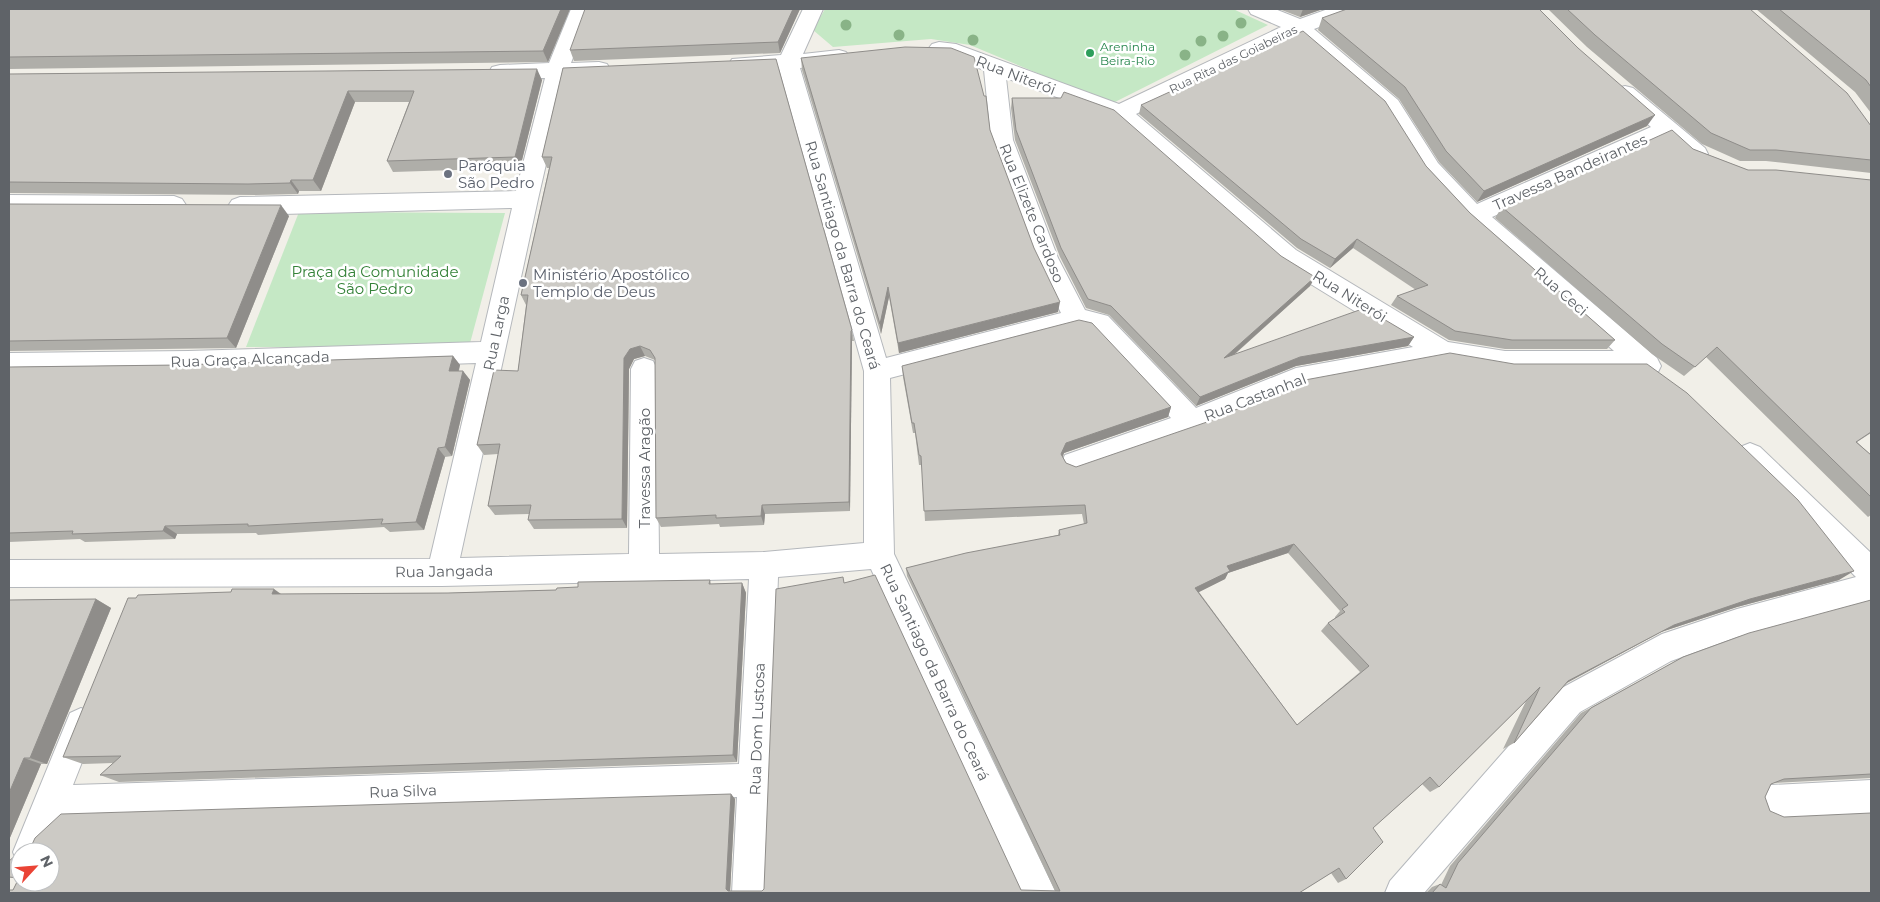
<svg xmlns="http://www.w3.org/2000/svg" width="1880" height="902" font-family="Montserrat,sans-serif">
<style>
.green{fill:#c5e8c5}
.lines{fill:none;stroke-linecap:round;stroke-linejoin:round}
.minor-casing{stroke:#b5b8bc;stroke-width:2}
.minor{fill:#fff;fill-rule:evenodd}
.tree{fill:#89b387}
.wall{fill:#afaea9;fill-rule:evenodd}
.shaded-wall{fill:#8f8d8a}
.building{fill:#cccac5;stroke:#8f8d8a;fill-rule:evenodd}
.leisure-dot{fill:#2e9e5b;stroke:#fff;stroke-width:2}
.worship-dot{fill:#6b7280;stroke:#fff;stroke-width:2}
.labels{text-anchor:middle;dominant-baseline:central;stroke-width:5;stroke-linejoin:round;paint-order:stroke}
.far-leisure-label{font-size:12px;fill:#27864d;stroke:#fff;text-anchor:start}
.far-street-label{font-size:12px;fill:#5f6368;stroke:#fff}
.street-label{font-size:15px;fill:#5f6368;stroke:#fff}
.worship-label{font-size:15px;fill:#5b616d;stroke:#fff;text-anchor:start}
.park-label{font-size:15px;fill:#348238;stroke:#fff}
</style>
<rect width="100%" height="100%" fill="#f1efe8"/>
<g class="green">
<polygon points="825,9 1233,9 1268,25 1111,104 970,45 931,39 833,47 813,30"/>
<polygon points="299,212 505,213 469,347 246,347"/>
</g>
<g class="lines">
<defs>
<g id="minor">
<path d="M 571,9 L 591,9 L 571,63 L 599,62 L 607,64 L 610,69 L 607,74 L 599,76 L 566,77 L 538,199 L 460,558 L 629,554 L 631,369 L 635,361 L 644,358 L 653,361 L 657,369 L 659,554 L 764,552 L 864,543 L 864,371 L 779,69 L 740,71 L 732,69 L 729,64 L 732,59 L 781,55 L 803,9 L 823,9 L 803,54 L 839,50 L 846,52 L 850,57 L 846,62 L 800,68 L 886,358 L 1061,313 L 1034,258 L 991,140 L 984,70 L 947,56 L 932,54 L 928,49 L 932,44 L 939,42 L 956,44 L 1119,104 L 1281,27 L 1251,14 L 1248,9 L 1275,9 L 1300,19 L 1328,9 L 1357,9 L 1354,14 L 1314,29 L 1398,100 L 1438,163 L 1477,204 L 1651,127 L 1617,98 L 1614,93 L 1617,88 L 1625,86 L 1633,88 L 1705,148 L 1708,154 L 1705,160 C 1688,165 1677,149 1665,139 L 1492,217 L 1657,358 L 1661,366 L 1657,374 L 1648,377 L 1638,373 L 1505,373 L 1442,362 L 1299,389 L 1202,430 L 1075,475 L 1065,471 L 1061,463 L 1065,455 L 1171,418 L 1091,332 L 1077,329 L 890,378 L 894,554 L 1056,893 L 1021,893 L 871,569 L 778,577 L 766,893 L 732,893 L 737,797 L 60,818 L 47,852 L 20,852 L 20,865 L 18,864 L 13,852 L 70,713 L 81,708 L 92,713 L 97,724 L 73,785 L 739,764 L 749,579 L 442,586 L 9,587 L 9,560 L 430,559 L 476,363 L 188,373 L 9,375 L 9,353 L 188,351 L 481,342 L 512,208 L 240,215 L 232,212 L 228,206 L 232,200 L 240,197 L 516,191 L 545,78 L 500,79 L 492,77 L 489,72 L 492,67 L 500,65 L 549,63 ZM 1297,36 L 1382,110 L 1422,175 L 1466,221 L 1614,351 L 1505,351 L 1448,342 L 1296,250 L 1136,114 ZM 1006,78 L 1112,118 L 1278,264 L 1413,347 L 1296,368 L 1196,408 L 1108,316 L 1085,310 L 1058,258 L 1013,140 Z"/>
<polygon points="9,195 174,196 182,199 186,205 182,211 174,214 9,213"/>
<polygon points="1750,443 1760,447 1871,553 1871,601 1737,637 1671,661 1580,712 1424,893 1385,893 1390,881 1558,690 1662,634 1737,609 1856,577 1740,463 1736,455 1740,447"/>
<polygon points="1871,780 1871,814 1771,819 1759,814 1754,802 1759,790 1771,785"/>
</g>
</defs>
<use href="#minor" class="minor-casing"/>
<use href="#minor" class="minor"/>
</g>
<g class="tree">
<circle cx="1241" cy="23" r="5.5"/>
<circle cx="846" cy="25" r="5.5"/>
<circle cx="899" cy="35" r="5.5"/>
<circle cx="1223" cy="36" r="5.5"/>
<circle cx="973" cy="40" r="5.5"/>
<circle cx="1201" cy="41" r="5.5"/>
<circle cx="1185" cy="55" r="5.5"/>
</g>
<g class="wall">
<polygon points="9,9 570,9 548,62 9,69"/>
<polygon points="800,9 780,53 574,61 570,50"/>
<polygon points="1279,9 1323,9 1300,17"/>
<polygon points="1548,9 1750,9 1871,126 1871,173 1766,161 1740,161 1702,144 1587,47"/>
<polygon points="1756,9 1871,9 1871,113 1855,92"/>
<polygon points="1322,18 1647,126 1477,202 1439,162 1399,99 1318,30"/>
<polygon points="801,58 990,130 1034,248 1058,312 899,353 889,297 881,334 802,70"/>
<polygon points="563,68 852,330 854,341 852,341 850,511 765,514 764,525 720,527 719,524 661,527 656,518 655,360 645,356 634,359 629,369 627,528 534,529 528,520 529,514 495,515 488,506 498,454 484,455 477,445 518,371 526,305 521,295 549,168 547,168 542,157"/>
<polygon points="9,74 542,80 520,168 393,172 387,161 409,102 355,102 321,191 299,191 298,194 256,195 9,193"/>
<polygon points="1012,98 1315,277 1310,286 1234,355 1414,337 1408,346 1296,366 1196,406 1109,315 1086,308 1060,257 1015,140 1011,108"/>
<polygon points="1141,105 1426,166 1470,213 1615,340 1607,349 1505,349 1449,340 1391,305 1397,296 1416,290 1353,248 1330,268 1297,248 1139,114"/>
<polygon points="1693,149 1748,170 1871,180 1871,433 1857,442 1871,455 1871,515 1868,517 1706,357 1684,376 1652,354 1495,218 1502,207"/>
<polygon points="9,204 289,216 236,348 9,351"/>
<polygon points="453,356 460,365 459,371 463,371 470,380 452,456 445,457 424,530 390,532 384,527 258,535 256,533 177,534 175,539 85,542 80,539 9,542 9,367 178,365"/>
<path d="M 902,366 L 1171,407 L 1168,417 L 1064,453 L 1063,457 L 1066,463 L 1076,467 L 1839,580 L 1737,607 L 1661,632 L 1567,683 L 1514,743 L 1503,749 L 1526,701 L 1439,787 L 1430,792 L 1422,784 L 1373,828 L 1346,879 L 1338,883 L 1331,873 L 1299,893 L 13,890 L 18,879 L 9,877 L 9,861 L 731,794 L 735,799 L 730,891 L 762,891 L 764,889 L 844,583 L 1021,890 L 1055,891 L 907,576 L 906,568 L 1058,535 L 1059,530 L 1084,524 L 1082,514 L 925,521 L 922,465 L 919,465 L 915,433 L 913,433 L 903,377 ZM 1288,553 L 1340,611 L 1335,617 L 1335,618 L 1328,623 L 1321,631 L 1360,672 L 1297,725 L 1199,592 L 1225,579 L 1228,573 Z"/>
<polygon points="710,580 711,584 742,583 746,593 737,762 119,782 100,775 113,763 83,764 63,757 281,594 448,593 556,590 578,587"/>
<polygon points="96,599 111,608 47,764 41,764 9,840 9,600"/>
<polygon points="1871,600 1871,778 1773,783 1771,784 1765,797 1770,811 1871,893 1426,893 1432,887 1440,884 1441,885 1450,866 1581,713 1683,657"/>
</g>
<g class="shaded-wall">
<polygon points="561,9 570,9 548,62 543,51"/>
<polygon points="793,9 800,9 780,53 778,42"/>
<polygon points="1303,9 1323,9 1300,17"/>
<polygon points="537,69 542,80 520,168 515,157"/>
<polygon points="348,91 355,102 321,191 313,180"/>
<polygon points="1655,115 1647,126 1477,202 1484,191"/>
<polygon points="291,180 299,191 298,194 290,183"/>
<polygon points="281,205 289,216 236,348 227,338"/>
<polygon points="1357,239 1353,248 1330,268 1335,259"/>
<polygon points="1315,277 1310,286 1220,367 1224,358"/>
<polygon points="888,287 889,297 881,334 880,324"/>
<polygon points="1060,302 1058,312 899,353 898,343"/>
<polygon points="851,331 852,341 850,511 849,502"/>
<polygon points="1414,337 1408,346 1296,366 1196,406 1200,397 1300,357"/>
<polygon points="640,346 645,356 634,359 629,369 627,528 622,519 624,358 630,349"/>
<polygon points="453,356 460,365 456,380 449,371"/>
<polygon points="463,371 470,380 452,456 445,447"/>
<polygon points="1171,407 1168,417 1064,453 1059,464 1061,454 1066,443"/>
<polygon points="438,448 445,457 424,530 416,522"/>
<polygon points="762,505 765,514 764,525 761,516"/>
<polygon points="165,526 177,534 175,539 163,531"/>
<polygon points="1294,544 1288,553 1228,573 1225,579 1191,596 1195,588 1227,566"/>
<polygon points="1854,571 1839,580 1737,607 1661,632 1557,688 1568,681 1674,625 1750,599"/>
<polygon points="742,583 746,593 737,762 733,755"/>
<polygon points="274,589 288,599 272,594"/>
<polygon points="96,599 111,608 47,764 30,758"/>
<polygon points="24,758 41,764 9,840 9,793"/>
<polygon points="731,794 735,799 730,893 726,889"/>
</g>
<g class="building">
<polygon points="9,9 561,9 543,51 9,57"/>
<polygon points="585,9 793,9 778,42 570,50"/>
<polygon points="1347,9 1539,9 1578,48 1655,115 1484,191 1446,151 1405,87 1322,18"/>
<polygon points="1567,9 1750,9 1847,93 1871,126 1871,160 1776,150 1750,150 1711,133 1595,35"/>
<polygon points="1779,9 1871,9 1871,87 1866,80"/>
<polygon points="1303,31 1385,101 1426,166 1470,213 1615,340 1512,340 1455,331 1397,296 1428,285 1357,239 1335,259 1301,239 1141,105"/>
<polygon points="905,47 951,48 974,57 984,96 986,96 990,130 1034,248 1060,302 898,343 888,287 880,324 801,58"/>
<polygon points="776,59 852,330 851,331 849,502 762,505 761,516 716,518 716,515 656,518 655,358 650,350 640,346 630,349 624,358 622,519 528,520 531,505 488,506 500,444 477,445 494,370 518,371 528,295 521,295 552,157 542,157 563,68"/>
<polygon points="537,69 515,157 387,161 414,91 348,91 313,180 291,180 290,183 248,184 9,182 9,74"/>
<polygon points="1064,92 1114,110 1281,256 1315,277 1224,358 1365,308 1414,337 1300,357 1200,397 1111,306 1088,299 1061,248 1016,130 1012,98 1061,98"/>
<polygon points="1672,130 1693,149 1748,170 1776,170 1871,180 1871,432 1856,442 1871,455 1871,497 1717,347 1695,367 1662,344 1502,207"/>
<polygon points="9,204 281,205 227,338 9,341"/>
<path d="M 1079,320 L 1092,323 L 1171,407 L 1066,443 L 1061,454 L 1066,463 L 1076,467 L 1207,422 L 1305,380 L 1450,353 L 1514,364 L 1647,364 L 1687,393 L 1798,500 L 1854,571 L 1750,599 L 1674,625 L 1568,681 L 1514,743 L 1540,687 L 1439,787 L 1430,777 L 1373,828 L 1383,842 L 1346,879 L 1339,868 L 1299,893 L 9,893 L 9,890 L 13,890 L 19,878 L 9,877 L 9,861 L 22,850 L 30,849 L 35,838 L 61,814 L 731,794 L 726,889 L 728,891 L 762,891 L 764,889 L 776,589 L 843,577 L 844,583 L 875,575 L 1021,890 L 1060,891 L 906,568 L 966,553 L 1060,535 L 1059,530 L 1087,523 L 1085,505 L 924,511 L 921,456 L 919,455 L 914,423 L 912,423 L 902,366 ZM 1294,544 L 1348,605 L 1342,609 L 1345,612 L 1328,623 L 1369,666 L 1297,725 L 1195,588 L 1230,571 L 1227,566 ZM 20,852 L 50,852 L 50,882 L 20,882 Z"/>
<polygon points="453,356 449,371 463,371 445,447 438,448 416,522 381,524 383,519 248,526 248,524 165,526 163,531 72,534 73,531 9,533 9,367 178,365"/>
<polygon points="710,580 709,584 742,583 733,755 100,775 121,756 63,757 128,598 136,598 138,595 231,592 232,589 274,589 272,594 448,593 556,590 557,588 578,587 578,582"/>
<polygon points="96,599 30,758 24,758 9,793 9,600"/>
<polygon points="1871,600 1871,774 1784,779 1771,784 1765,797 1770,811 1784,817 1871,813 1871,893 1432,893 1440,884 1446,888 1458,863 1591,708 1683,657 1749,633"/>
</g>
<circle class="leisure-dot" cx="1090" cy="53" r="5"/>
<g class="worship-dot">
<circle cx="448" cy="174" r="5"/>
<circle cx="523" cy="283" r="5"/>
</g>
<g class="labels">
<g class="far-leisure-label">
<text x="1100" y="46">Areninha<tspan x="1100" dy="14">Beira-Rio</tspan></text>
</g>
<g class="far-street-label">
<text transform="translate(1233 59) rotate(-26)">Rua Rita das Goiabeiras</text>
</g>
<g class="street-label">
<text transform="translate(1016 75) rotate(21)">Rua Niterói</text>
<text transform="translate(1570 172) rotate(-24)">Travessa Bandeirantes</text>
<text transform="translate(1032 213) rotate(68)">Rua Elizete Cardoso</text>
<text transform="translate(843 255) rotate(74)">Rua Santiago da Barra do Ceará</text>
<text transform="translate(1561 291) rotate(41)">Rua Ceci</text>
<text transform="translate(1350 296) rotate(32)">Rua Niterói</text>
<text transform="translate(496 333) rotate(-78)">Rua Larga</text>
<text transform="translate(250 359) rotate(-2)">Rua Graça Alcançada</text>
<text transform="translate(1255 397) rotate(-21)">Rua Castanhal</text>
<text transform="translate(644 468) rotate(-90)">Travessa Aragão</text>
<text transform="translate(444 571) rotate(-1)">Rua Jangada</text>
<text transform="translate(935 672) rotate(65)">Rua Santiago da Barra do Ceará</text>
<text transform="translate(757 729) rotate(-88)">Rua Dom Lustosa</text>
<text transform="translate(403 791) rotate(-2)">Rua Silva</text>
</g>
<g class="worship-label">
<text x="458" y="165">Paróquia<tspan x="458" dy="17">São Pedro</tspan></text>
<text x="533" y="274">Ministério Apostólico<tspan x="533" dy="17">Templo de Deus</tspan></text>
</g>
<g class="park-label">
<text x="375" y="271">Praça da Comunidade<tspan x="375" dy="17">São Pedro</tspan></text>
</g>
</g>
<rect width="1880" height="902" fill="none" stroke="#5f6368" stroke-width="20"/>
<g transform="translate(35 867) rotate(64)"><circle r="24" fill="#ffffff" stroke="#bfc1c3"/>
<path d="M0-4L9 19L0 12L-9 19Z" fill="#ea4335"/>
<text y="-8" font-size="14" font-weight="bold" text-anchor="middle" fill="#5f6368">N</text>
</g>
</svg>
